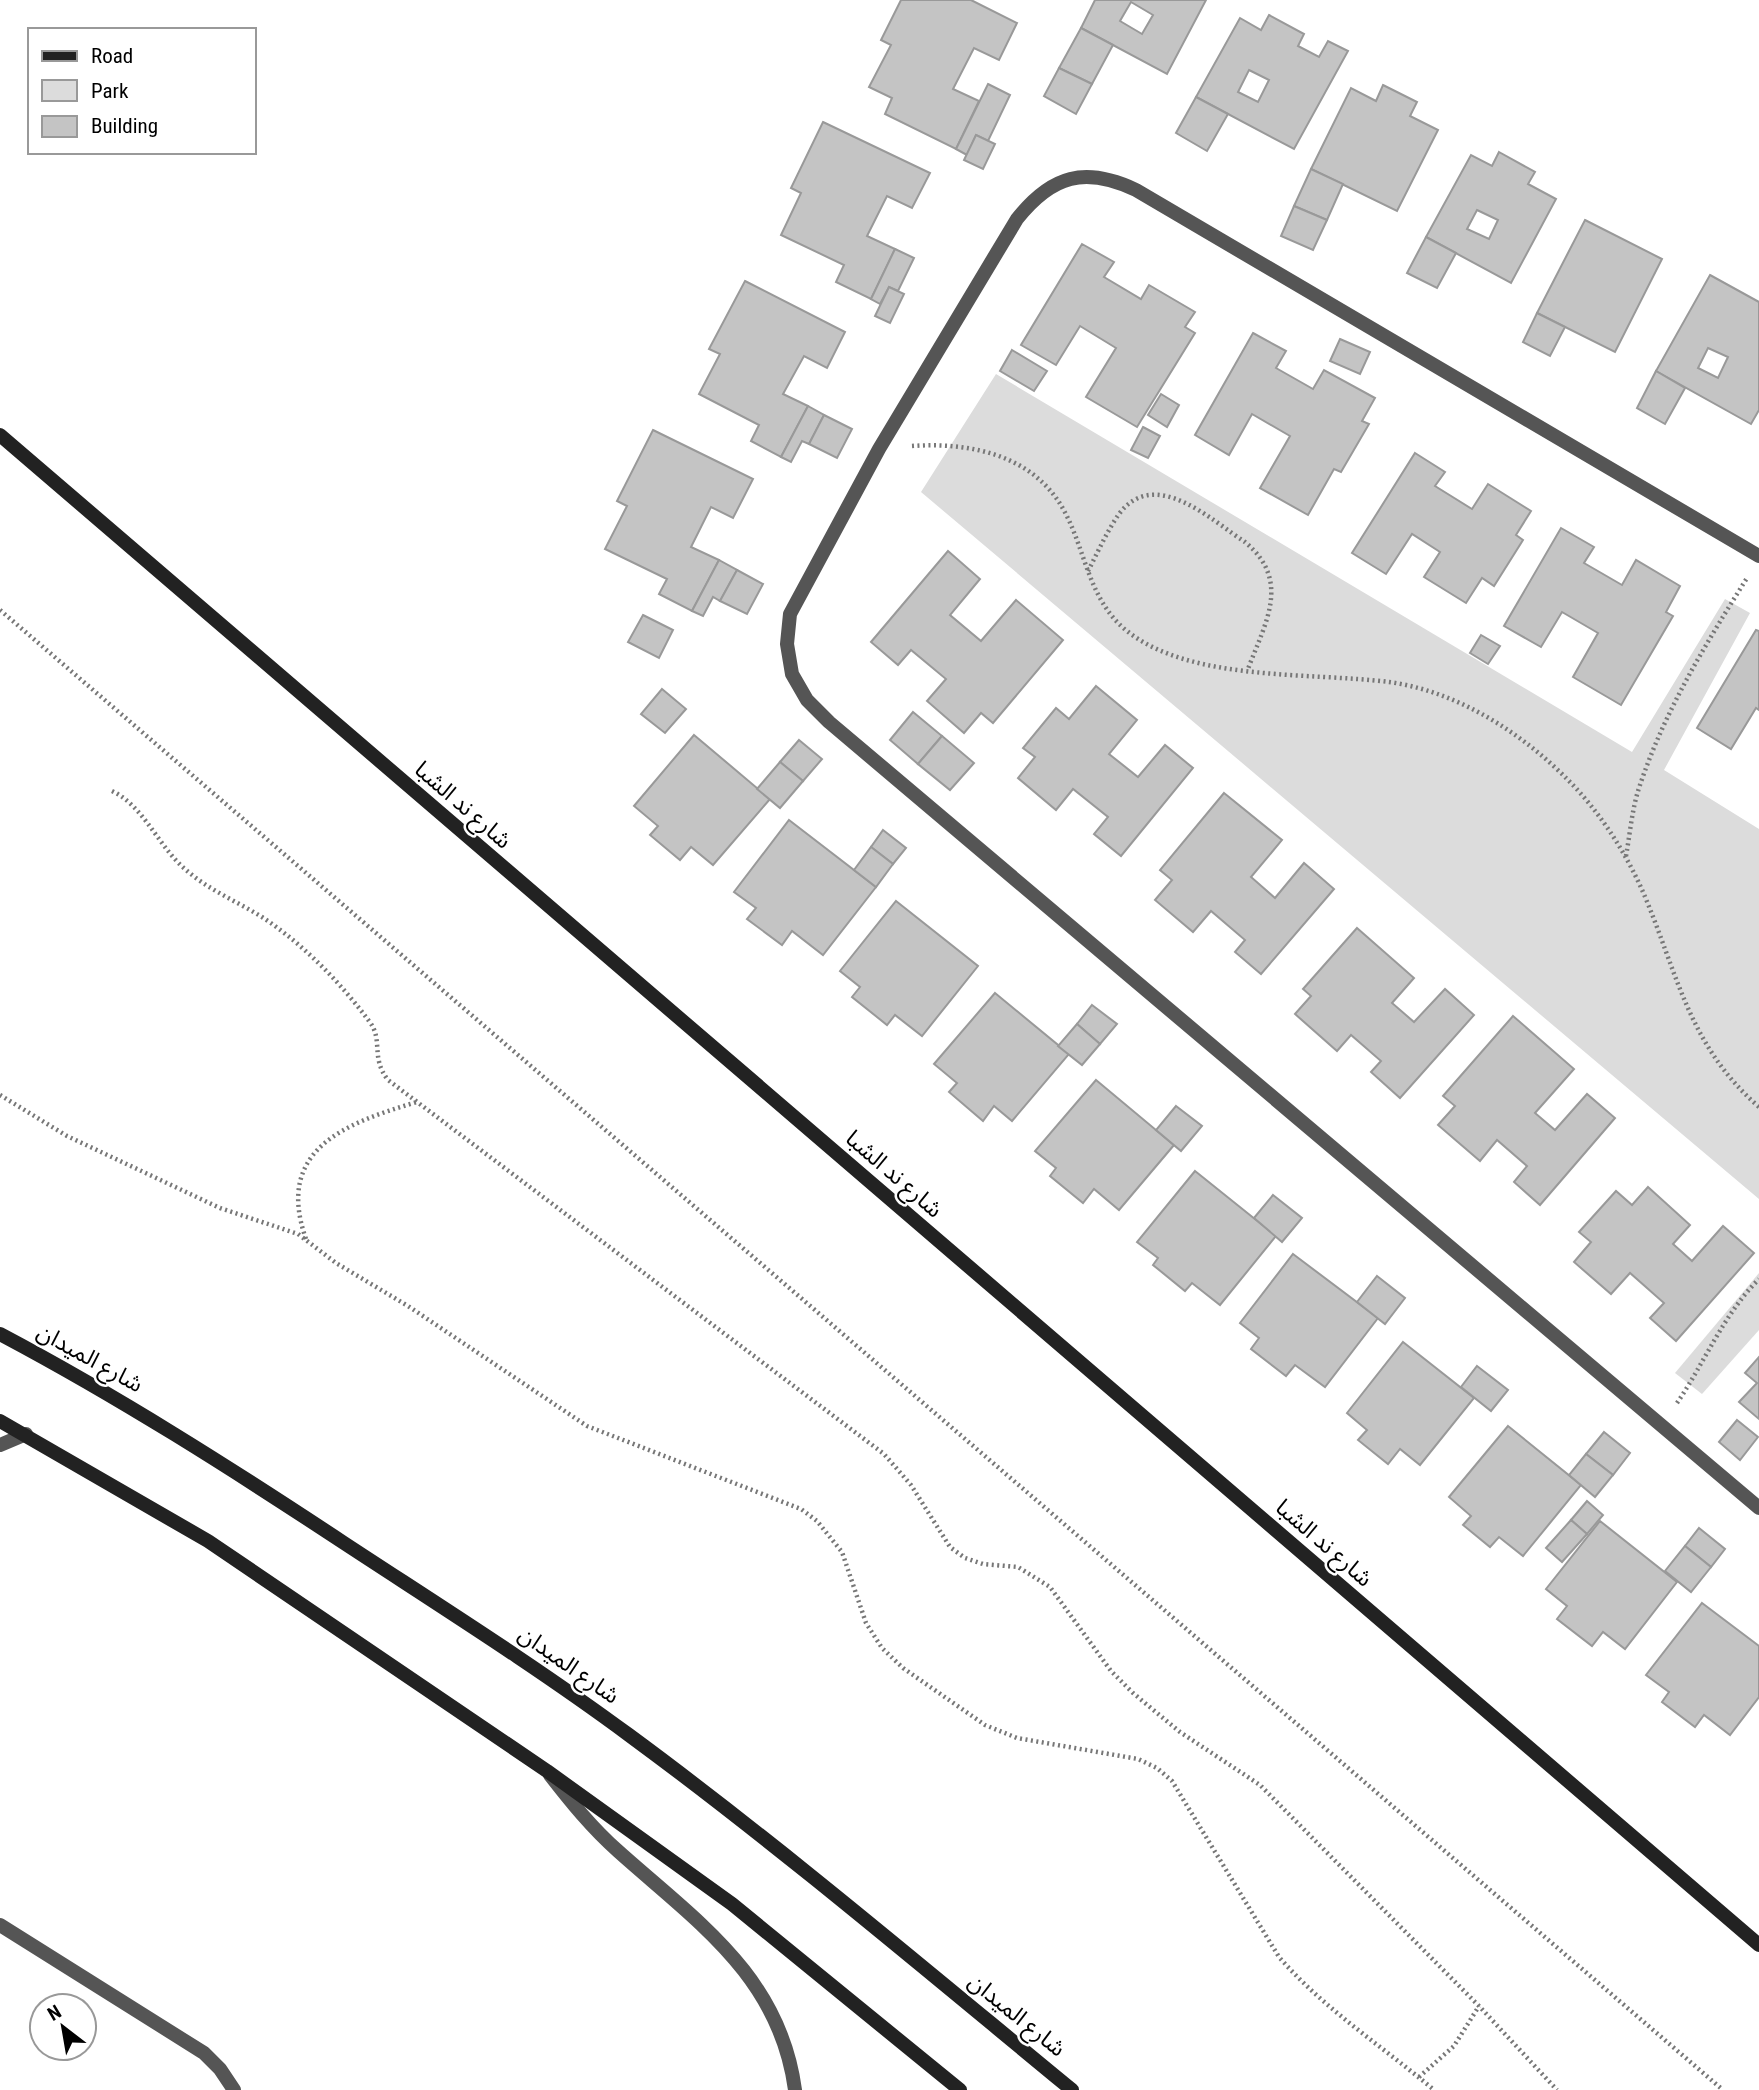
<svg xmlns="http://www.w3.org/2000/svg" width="1759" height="2090" font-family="'Roboto Condensed','Noto Sans Arabic',sans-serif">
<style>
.green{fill:#dcdcdc}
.building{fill:#c4c4c4;stroke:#999;stroke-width:2;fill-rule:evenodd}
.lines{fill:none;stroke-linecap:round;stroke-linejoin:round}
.path{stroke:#777;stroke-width:4.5;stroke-dasharray:2 3.5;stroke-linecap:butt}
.lane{stroke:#555;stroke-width:14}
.street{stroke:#555;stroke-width:14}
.secondary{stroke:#222;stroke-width:14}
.labels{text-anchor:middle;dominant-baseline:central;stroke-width:5;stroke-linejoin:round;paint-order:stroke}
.street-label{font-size:23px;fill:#000;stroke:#fff}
</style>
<rect width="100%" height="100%" fill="#fff"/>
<g class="green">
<polygon points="996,374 1632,752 1725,599 1750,613 1664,770 1759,829 1759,1199 921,492"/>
<polygon points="1759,1273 1759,1330 1702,1394 1675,1373"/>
</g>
<g class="building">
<polygon points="901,0 971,0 1017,23 999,60 974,48 953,89 979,101 956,149 885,114 892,98 869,87 891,45 881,40"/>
<path d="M 1095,0 L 1206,0 L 1167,74 L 1081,28 ZM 1131,2 L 1153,15 L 1142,34 L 1120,21 Z"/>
<path d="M 1269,15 L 1304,34 L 1298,46 L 1319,57 L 1328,41 L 1348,51 L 1294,149 L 1196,97 L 1240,18 L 1261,30 ZM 1249,70 L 1269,80 L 1258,102 L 1238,92 Z"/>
<polygon points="1081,28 1113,45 1092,84 1059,68"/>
<polygon points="1059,68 1092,84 1076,114 1044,96"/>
<polygon points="988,84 1010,95 988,141 976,135 967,155 956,149"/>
<polygon points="1383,85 1417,102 1410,116 1438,130 1397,211 1311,169 1351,88 1376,101"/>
<polygon points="1196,97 1228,114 1207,151 1176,133"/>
<polygon points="823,122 930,173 912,208 887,196 867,236 895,249 871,299 836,282 844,265 781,235 801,193 791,188"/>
<polygon points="976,135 995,144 983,169 964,160"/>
<path d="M 1499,152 L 1535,172 L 1528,184 L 1556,199 L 1511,283 L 1426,237 L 1471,155 L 1492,166 ZM 1477,210 L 1498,220 L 1489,239 L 1467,229 Z"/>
<polygon points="1311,169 1343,184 1327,220 1294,206"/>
<polygon points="1294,206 1327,220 1313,250 1281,236"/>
<polygon points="1585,220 1662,259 1615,352 1537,313"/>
<polygon points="1426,237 1456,253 1437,288 1407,273"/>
<polygon points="1082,244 1114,262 1104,277 1141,299 1149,285 1195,312 1185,327 1195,333 1137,427 1086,397 1116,348 1080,326 1056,365 1021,345"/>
<polygon points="895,249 914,258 898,291 889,287 880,304 871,299"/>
<path d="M 1710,275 L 1759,302 L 1759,410 L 1751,424 L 1656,371 ZM 1708,348 L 1728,357 L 1718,378 L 1698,368 Z"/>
<polygon points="745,281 845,332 827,368 804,356 783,394 808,406 781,457 751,441 759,425 699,394 720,354 709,349"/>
<polygon points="889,287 904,294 890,323 875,316"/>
<polygon points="1537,313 1565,327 1550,356 1523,342"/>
<polygon points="1253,333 1286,351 1276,368 1313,389 1324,370 1375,398 1362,421 1369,424 1341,472 1334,469 1308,515 1260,488 1290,436 1252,414 1229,455 1195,435"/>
<polygon points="1340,339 1370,352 1360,374 1330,361"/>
<polygon points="1012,350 1047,371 1034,391 1000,371"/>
<polygon points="1656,371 1685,388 1665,424 1637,408"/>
<polygon points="1161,394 1179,405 1167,427 1148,415"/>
<polygon points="808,406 824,415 809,444 802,441 791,462 781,457"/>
<polygon points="824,415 852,429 837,458 809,444"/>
<polygon points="1143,427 1160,436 1148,458 1131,450"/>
<polygon points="653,430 753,479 733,518 711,507 691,547 719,560 692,611 659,594 667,579 605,549 627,506 617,501"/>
<polygon points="1415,453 1445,472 1435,486 1472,509 1488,484 1531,511 1516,535 1523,540 1494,586 1482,578 1466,603 1424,577 1440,552 1412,534 1386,574 1352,553"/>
<polygon points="1561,528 1594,547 1584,563 1622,585 1636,560 1680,586 1666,612 1673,616 1621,705 1573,677 1598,633 1562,612 1541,647 1504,626"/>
<polygon points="948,551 980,579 950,615 981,641 1016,600 1063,640 993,723 981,713 964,733 927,701 946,679 911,650 898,665 871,642"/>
<polygon points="719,560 737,570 720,601 713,597 703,616 692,611"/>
<polygon points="737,570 763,584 747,614 720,601"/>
<polygon points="643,615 673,630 659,658 628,642"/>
<polygon points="1756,630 1759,631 1759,710 1756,708 1731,749 1697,728"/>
<polygon points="1481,635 1500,646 1488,664 1470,653"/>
<polygon points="1096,686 1137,720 1109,754 1138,777 1165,745 1193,768 1121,856 1094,834 1108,817 1073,789 1056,810 1018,778 1035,757 1023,748 1056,708 1069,719"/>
<polygon points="662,689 686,709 665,733 641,714"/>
<polygon points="913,712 942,736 918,764 890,740"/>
<polygon points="694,735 770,799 713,865 691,847 680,860 650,835 658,826 634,806"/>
<polygon points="942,736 974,763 950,790 918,764"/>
<polygon points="799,740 822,759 803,781 780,762"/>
<polygon points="780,762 803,781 780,808 757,789"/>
<polygon points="1224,793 1282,840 1251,877 1275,898 1304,863 1334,889 1261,974 1235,952 1245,940 1211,911 1193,932 1155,900 1172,880 1160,870"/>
<polygon points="789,820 876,887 823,955 792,931 782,945 747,919 756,908 734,892"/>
<polygon points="883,830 906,848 893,864 871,847"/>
<polygon points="871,847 893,864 876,887 854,870"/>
<polygon points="896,901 978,966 922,1036 895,1015 887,1025 852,997 860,987 840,971"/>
<polygon points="1357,928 1414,978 1392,1003 1414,1022 1445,989 1474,1015 1400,1098 1371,1072 1381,1061 1351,1035 1337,1051 1295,1014 1311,996 1303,989"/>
<polygon points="995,993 1069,1054 1012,1121 994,1106 983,1121 949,1092 957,1083 934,1064"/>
<polygon points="1092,1005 1117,1024 1100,1044 1077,1024"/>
<polygon points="1513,1016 1574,1069 1535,1113 1555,1130 1587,1094 1615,1118 1540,1205 1514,1182 1527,1166 1497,1140 1480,1161 1438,1125 1455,1106 1443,1096"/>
<polygon points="1077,1024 1100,1044 1082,1065 1058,1046"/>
<polygon points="1096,1080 1174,1145 1119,1210 1094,1189 1083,1203 1050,1176 1056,1168 1035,1151"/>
<polygon points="1176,1106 1202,1126 1181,1151 1156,1130"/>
<polygon points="1195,1171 1276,1236 1220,1305 1192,1283 1185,1291 1153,1265 1158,1258 1137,1242"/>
<polygon points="1648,1187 1690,1225 1673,1244 1692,1261 1723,1226 1754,1253 1676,1341 1650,1318 1664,1303 1630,1273 1611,1294 1574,1262 1591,1242 1579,1232 1616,1191 1632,1205"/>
<polygon points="1273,1195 1302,1218 1282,1242 1254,1218"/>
<polygon points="1293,1254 1378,1318 1325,1387 1295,1365 1286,1376 1251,1349 1259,1338 1240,1323"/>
<polygon points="1377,1276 1405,1298 1385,1324 1357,1302"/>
<polygon points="1403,1342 1474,1398 1420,1465 1400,1449 1388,1464 1358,1440 1367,1430 1347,1413"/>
<polygon points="1759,1357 1759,1419 1739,1402 1757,1383 1745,1373"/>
<polygon points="1477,1366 1508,1390 1491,1411 1461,1387"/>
<polygon points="1737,1420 1758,1437 1740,1460 1719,1442"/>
<polygon points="1508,1426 1581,1485 1523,1556 1499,1537 1490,1547 1463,1525 1471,1516 1449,1497"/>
<polygon points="1604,1432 1630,1453 1613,1475 1586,1454"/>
<polygon points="1586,1454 1613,1475 1595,1497 1569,1475"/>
<polygon points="1587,1501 1603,1515 1587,1534 1571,1520"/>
<polygon points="1571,1520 1587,1534 1562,1562 1546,1548"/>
<polygon points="1600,1521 1677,1582 1625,1649 1603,1632 1592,1646 1557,1619 1567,1606 1546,1589"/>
<polygon points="1699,1528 1725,1549 1711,1567 1685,1546"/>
<polygon points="1685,1546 1711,1567 1691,1592 1665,1571"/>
<polygon points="1702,1603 1759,1646 1759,1697 1730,1735 1704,1715 1695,1727 1662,1702 1669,1692 1646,1675"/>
</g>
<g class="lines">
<g class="path">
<path d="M 912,446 C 968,442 1031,454 1062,507 C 1086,548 1087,599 1127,631 C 1191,682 1310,672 1389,682 C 1456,691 1521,732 1568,780 C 1599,811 1625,851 1643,892 C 1678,974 1688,1045 1759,1107"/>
<path d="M 1088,571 C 1098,552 1107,531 1119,514 C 1155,466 1211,520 1245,542 C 1292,581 1265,623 1248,669"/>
<polyline points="0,610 1723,2090"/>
<path d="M 112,791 C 144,806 158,846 185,869 C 207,889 236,901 262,917 C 303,944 340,982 369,1021 C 384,1040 370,1057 388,1080 L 884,1454 L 911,1485 L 950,1547 L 965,1558 L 983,1564 L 1018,1567 L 1050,1587 L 1111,1671 L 1133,1693 L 1180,1732 L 1260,1785 L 1479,2006 L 1557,2090"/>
<path d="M 1626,856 C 1630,834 1632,809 1639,788 C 1664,712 1705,645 1747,578"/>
<path d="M 0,1095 L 67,1136 L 220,1208 L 298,1234 L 336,1263 L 408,1306 L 587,1426 L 801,1509 L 817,1521 L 842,1552 L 866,1623 L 882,1648 L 903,1668 L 985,1725 L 1017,1738 L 1138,1759 L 1157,1768 L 1172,1781 L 1279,1957 C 1324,2009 1382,2046 1434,2090"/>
<path d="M 306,1239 C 274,1149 346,1123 417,1102"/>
<path d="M 1677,1403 C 1705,1362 1723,1315 1759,1279"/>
<polyline points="1419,2077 1454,2046 1479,2006"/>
</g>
<g class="lane">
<polyline points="0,1445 26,1434"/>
<polyline points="0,1925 204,2053 220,2069 234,2090"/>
</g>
<g class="street">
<path d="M 1759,556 L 1136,190 C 1085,166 1052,175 1017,219 L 879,449 L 790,614 L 787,644 L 792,674 L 807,700 L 829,722 L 1759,1508"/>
<path d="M 550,1775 C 571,1802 592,1828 618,1851 C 696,1921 780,1976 795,2090"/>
</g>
<g class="secondary">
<polyline points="0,435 1759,1945"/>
<path d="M 0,1334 C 119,1397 232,1469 344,1543 C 440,1606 537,1667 629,1735 C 781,1847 926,1970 1072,2090"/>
<polyline points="0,1421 208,1541 547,1771 732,1904 960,2090"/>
</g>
</g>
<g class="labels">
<g class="street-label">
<text transform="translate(463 805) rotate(41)">شارع ند الشبا</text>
<text transform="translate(894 1174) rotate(41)">شارع ند الشبا</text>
<text transform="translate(90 1358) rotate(29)">شارع الميدان</text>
<text transform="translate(1324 1543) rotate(41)">شارع ند الشبا</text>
<text transform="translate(569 1665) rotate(35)">شارع الميدان</text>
<text transform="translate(1017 2015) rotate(39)">شارع الميدان</text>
</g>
</g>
<rect x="28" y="28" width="228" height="126" fill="#ffffff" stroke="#999999" stroke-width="2"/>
<rect x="42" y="51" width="35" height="10" fill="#222222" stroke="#999999" stroke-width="2"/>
<text x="91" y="63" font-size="21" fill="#000000">Road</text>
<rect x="42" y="80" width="35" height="21" fill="#dcdcdc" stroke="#999999" stroke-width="2"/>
<text x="91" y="98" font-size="21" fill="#000000">Park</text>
<rect x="42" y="116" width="35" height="21" fill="#c4c4c4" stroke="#999999" stroke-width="2"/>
<text x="91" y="133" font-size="21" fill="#000000">Building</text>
<g transform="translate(63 2027) rotate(329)"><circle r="33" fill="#ffffff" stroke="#999999" stroke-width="2"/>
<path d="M0-5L12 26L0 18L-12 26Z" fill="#000000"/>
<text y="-10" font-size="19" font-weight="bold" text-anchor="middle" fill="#000000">N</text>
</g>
</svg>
